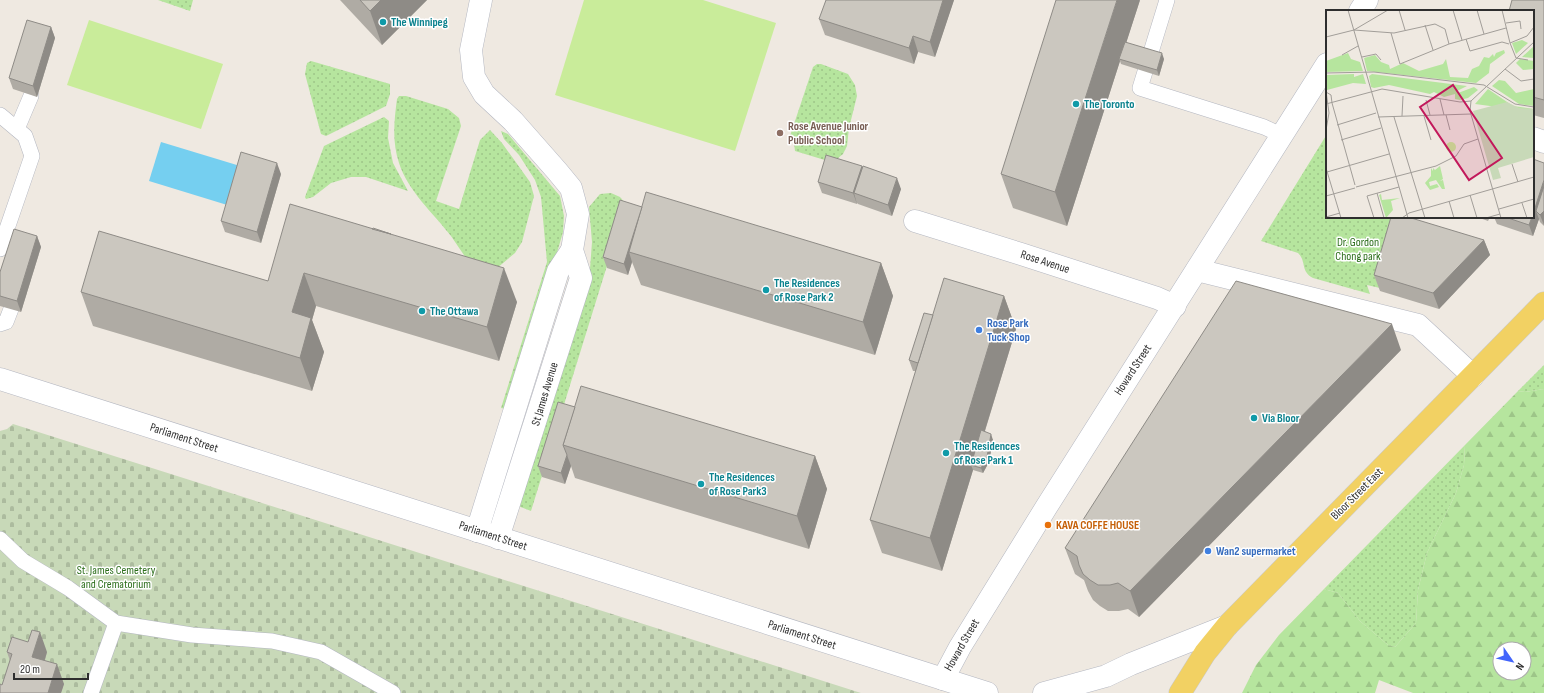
<svg xmlns="http://www.w3.org/2000/svg" width="1544" height="693" font-family="'Sofia Sans Condensed',sans-serif">
<style>
.grass{fill:url(#grass-dots)}
.forest{fill:url(#forest-firs);fill-rule:evenodd}
.cemetery{fill:url(#cemetery-stones)}
.pitch{fill:#c9ec9a}
.water{fill:#75cff0}
.lines{fill:none;stroke-linecap:round;stroke-linejoin:round}
.lane-casing{stroke:#b4b7c1;stroke-width:16}
.street-casing{stroke:#b4b7c1;stroke-width:23}
.secondary-casing{stroke:#b4b7c1;stroke-width:23}
.primary-casing{stroke:#c9c9c9;stroke-width:23}
.lane{stroke:#fff;stroke-width:15}
.street{stroke:#fff;stroke-width:22}
.secondary{stroke:#fff;stroke-width:22}
.primary{stroke:#f2d163;stroke-width:22}
.wall{fill:#afaba4}
.shaded-wall{fill:#8e8b86}
.building{fill:#cbc7bf;stroke:#8e8b86}
.culture-dot{fill:#0f9aa8;stroke:#fff;stroke-width:1.5}
.education-dot{fill:#8d6e63;stroke:#fff;stroke-width:1.5}
.shop-dot{fill:#3f7fe0;stroke:#fff;stroke-width:1.5}
.food-dot{fill:#e8710a;stroke:#fff;stroke-width:1.5}
.labels{text-anchor:middle;dominant-baseline:central;stroke-width:3;stroke-linejoin:round;paint-order:stroke}
.culture-label{font-size:12px;font-weight:bold;fill:#0d838f;stroke:#fff;text-anchor:start}
.education-label{font-size:12px;font-weight:bold;fill:#785e54;stroke:#fff;text-anchor:start}
.park-label{font-size:12px;fill:#2c6e1b;stroke:#fff}
.street-label{font-size:12px;fill:#2e2e2e;stroke:#fff}
.shop-label{font-size:12px;font-weight:bold;fill:#366cbe;stroke:#fff;text-anchor:start}
.food-label{font-size:12px;font-weight:bold;fill:#c56008;stroke:#fff;text-anchor:start}
.inset-road{fill:none;stroke:#a29e99;stroke-width:1}
.view{fill:#c2185b;fill-opacity:0.15;stroke:#c2185b;stroke-width:2}
.inset-edge{fill:none;stroke:#2e2e2e;stroke-width:2}
</style>
<defs>
<pattern id="grass-dots" width="8" height="8" patternUnits="userSpaceOnUse"><rect width="8" height="8" fill="#b6e59e"/><path d="M2 2h.1M6 6h.1" fill="none" stroke="#9dc588" stroke-width="1.8" stroke-linecap="round"/></pattern>
<pattern id="forest-firs" width="22" height="20" patternUnits="userSpaceOnUse"><rect width="22" height="20" fill="#b6e59e"/><path d="M5 1l3.5 6h-7zM16 11l3.5 6h-7z" fill="#9dc588"/></pattern>
<pattern id="cemetery-stones" width="16" height="16" patternUnits="userSpaceOnUse"><rect width="16" height="16" fill="#c8d9b8"/><path d="M2 7V4a2 2 0 0 1 4 0v3zM10 15v-3a2 2 0 0 1 4 0v3z" fill="#acbb9e"/></pattern>
</defs>
<rect width="100%" height="100%" fill="#efe9e1"/>
<g class="grass">
<polygon points="158,0 193,0 190,11"/>
<polygon points="311,61 390,84 390,94 386,106 326,136 321,134 305,74 307,63"/>
<polygon points="817,64 821,64 848,74 855,85 857,96 849,128 847,146 843,154 837,159 828,161 795,151 794,143 790,136 813,67"/>
<path d="M 399,96 L 406,96 L 448,109 L 459,118 L 461,126 L 436,201 L 459,209 L 480,140 L 490,130 L 502,143 L 530,182 L 534,196 L 522,242 L 515,253 L 484,279 L 479,276 C 469,263 460,249 451,236 C 433,213 408,191 399,163 C 392,142 394,121 397,99 Z"/>
<polygon points="384,117 389,121 388,138 393,163 408,191 366,177 351,177 331,183 313,197 306,199 305,197 324,146"/>
<polygon points="501,131 508,134 560,196 564,216 563,232 554,263 506,409 501,408 547,262 541,197 535,180 519,155 504,139"/>
<path d="M 1327,134 L 1327,217 L 1402,217 L 1380,288 L 1367,285 L 1370,294 L 1313,278 C 1300,271 1307,262 1298,253 L 1261,241 Z"/>
<polygon points="611,193 620,197 625,203 624,211 531,511 518,506 557,384 590,269 592,242 589,207 600,194"/>
<polygon points="1544,365 1544,389 1525,392 1518,391"/>
<polygon points="1465,445 1464,465 1456,493 1427,553 1418,590 1416,623 1395,647 1388,645 1360,621 1338,593 1324,589"/>
</g>
<path class="forest" d="M 1544,389 L 1544,693 L 1413,693 L 1379,680 L 1375,693 L 1242,693 L 1256,665 L 1279,635 L 1324,589 L 1338,593 L 1360,621 L 1388,645 L 1395,647 L 1416,623 L 1418,590 L 1427,553 L 1456,493 L 1464,465 L 1465,445 L 1518,391 L 1525,392 ZM 1500,649 L 1524,649 L 1524,673 L 1500,673 Z"/>
<polygon class="cemetery" points="13,424 861,693 0,693 0,431 7,429"/>
<g class="pitch">
<polygon points="584,0 703,0 776,23 735,151 555,95"/>
<polygon points="89,20 223,64 201,129 67,85"/>
</g>
<polygon class="water" points="161,142 250,169 237,208 149,181"/>
<g class="lines">
<defs>
<g id="lane">
<polyline points="1167,0 1140,88 1264,127 1281,135"/>
<polyline points="0,115 25,136 32,156 0,249"/>
<polyline points="17,129 31,96"/>
<polyline points="0,324 6,322 11,309"/>
<polyline points="0,539 23,561 68,588 116,623 192,635 272,641 321,652 393,693"/>
<polyline points="91,693 116,623"/>
</g>
<g id="street">
<polyline points="481,0 471,50 474,77 484,94 513,121 557,171 571,188 578,214 572,250 581,278 498,538"/>
<polyline points="1360,11 1367,0"/>
<polyline points="1533,138 1544,142"/>
<polyline points="915,221 1021,254 1157,298 1175,306"/>
<polyline points="1197,270 1418,325 1473,376"/>
<polyline points="477,531 558,271 572,250"/>
<polyline points="943,679 960,647 1047,506 1327,64"/>
</g>
<g id="secondary">
<polyline points="0,379 987,693"/>
<polyline points="1044,693 1106,676 1131,664 1227,626"/>
</g>
<polyline id="primary" points="1180,693 1205,653 1227,626 1544,303"/>
</defs>
<use href="#lane" class="lane-casing"/>
<use href="#street" class="street-casing"/>
<use href="#secondary" class="secondary-casing"/>
<use href="#primary" class="primary-casing"/>
<use href="#lane" class="lane"/>
<use href="#street" class="street"/>
<use href="#secondary" class="secondary"/>
<use href="#primary" class="primary"/>
</g>
<g class="wall">
<polygon points="340,0 427,0 382,45"/>
<polygon points="954,0 935,57 918,52 914,64 825,35 819,19"/>
<polygon points="1140,0 1126,43 1164,59 1159,76 1121,64 1120,61 1067,226 1013,208 1001,174"/>
<polygon points="1544,0 1544,118 1533,115 1533,11"/>
<polygon points="51,27 55,38 37,97 13,89 9,78"/>
<polygon points="1544,163 1544,226 1540,222 1539,219 1533,236 1497,224 1494,217 1533,217"/>
<polygon points="862,168 901,189 892,216 858,204 857,203 857,204 822,193 818,182"/>
<polygon points="281,174 261,243 225,232 221,221"/>
<polygon points="642,207 881,263 893,296 875,355 641,285 632,262 628,275 607,268 603,257"/>
<polygon points="1477,217 1490,217 1488,221"/>
<polygon points="392,235 517,302 499,361 316,306 312,320 324,352 312,391 93,326 81,292 268,281"/>
<polygon points="37,236 41,247 21,312 0,306 0,272"/>
<polygon points="1484,240 1490,255 1439,309 1380,291 1374,275"/>
<polygon points="1004,296 1016,329 985,431 993,440 989,462 983,473 973,470 942,571 882,553 870,520 916,371 913,371 909,360 933,315"/>
<polygon points="1401,350 1139,617 1128,609 1119,611 1108,611 1100,606 1093,600 1088,591 1084,580 1075,574 1065,548"/>
<polygon points="575,407 815,456 827,489 809,549 575,478 571,466 565,484 542,477 538,466"/>
<polygon points="7,652 47,652 45,660 64,684 61,693 0,693 10,661"/>
</g>
<g class="shaded-wall">
<polygon points="381,0 427,0 382,45 370,11"/>
<polygon points="943,0 954,0 935,57 930,42"/>
<polygon points="1117,0 1140,0 1121,59 1119,59 1120,61 1067,226 1055,192"/>
<polygon points="51,27 55,38 37,97 33,86"/>
<polygon points="913,36 918,52 914,64 909,48"/>
<polygon points="1162,53 1164,59 1159,76 1157,70"/>
<polygon points="277,163 281,174 261,243 257,232"/>
<polygon points="862,166 866,177 854,193 857,204 853,193"/>
<polygon points="897,178 901,189 892,216 888,205"/>
<polygon points="1544,180 1544,225 1540,215 1536,211 1539,219 1533,236 1529,225 1532,217 1533,217 1533,214"/>
<polygon points="642,207 629,252 632,262 628,275 624,264"/>
<polygon points="37,236 41,247 21,312 17,301"/>
<polygon points="1484,240 1490,255 1439,309 1433,293"/>
<polygon points="881,263 893,296 875,355 863,322"/>
<polygon points="504,268 517,302 499,361 487,327"/>
<polygon points="304,273 316,306 312,320 324,352 312,391 300,358 292,312"/>
<polygon points="1004,296 1016,329 974,466 971,465 973,470 942,571 930,538"/>
<polygon points="1392,324 1401,350 1139,617 1130,591"/>
<polygon points="991,434 993,440 989,462 983,473 981,468"/>
<polygon points="567,455 571,466 565,484 561,473"/>
<polygon points="815,456 827,489 809,549 797,516"/>
<polygon points="40,632 47,652 40,676 32,657"/>
<polygon points="57,664 64,684 61,693 48,693"/>
</g>
<g class="building">
<polygon points="360,0 381,0 370,11"/>
<polygon points="826,0 943,0 930,42 913,36 909,48 819,19"/>
<polygon points="1056,0 1117,0 1055,192 1001,174"/>
<polygon points="1512,0 1544,0 1544,100 1533,97 1533,11 1509,11"/>
<polygon points="27,20 51,27 33,86 9,78"/>
<polygon points="1125,42 1162,53 1157,70 1119,59"/>
<polygon points="241,152 277,163 257,232 221,221"/>
<polygon points="826,155 862,166 853,193 818,182"/>
<polygon points="1533,159 1544,163 1544,180 1533,214"/>
<polygon points="863,166 897,178 888,205 854,193"/>
<polygon points="1544,186 1544,211 1540,215 1536,211"/>
<polygon points="646,192 881,263 863,322 629,252"/>
<polygon points="620,200 642,207 624,264 603,257"/>
<polygon points="290,204 504,268 487,327 304,273 292,312 311,318 300,358 81,292 99,231 268,281"/>
<polygon points="1391,217 1408,217 1484,240 1433,293 1374,275"/>
<polygon points="1505,217 1532,217 1529,225"/>
<polygon points="373,228 391,234 372,229"/>
<polygon points="14,229 37,236 17,301 0,296 0,272"/>
<polygon points="944,278 1004,296 930,538 870,520"/>
<polygon points="1236,281 1392,324 1130,591 1118,583 1110,585 1098,585 1090,580 1083,574 1079,565 1077,556 1065,548"/>
<polygon points="924,313 933,315 918,363 909,360"/>
<polygon points="581,386 815,456 797,516 563,445"/>
<polygon points="558,402 575,407 563,445 567,455 561,473 538,466"/>
<polygon points="981,430 991,434 987,457 981,468 971,465"/>
<polygon points="32,630 40,632 32,657 57,664 48,693 0,693 0,684 2,685 12,654 7,652 12,637 28,642"/>
</g>
<g class="culture-dot">
<circle cx="383" cy="22" r="4"/>
<circle cx="1076" cy="104" r="4"/>
<circle cx="766" cy="290" r="4"/>
<circle cx="422" cy="311" r="4"/>
<circle cx="1254" cy="418" r="4"/>
<circle cx="946" cy="453" r="4"/>
<circle cx="701" cy="484" r="4"/>
</g>
<circle class="education-dot" cx="780" cy="133" r="4"/>
<g class="shop-dot">
<circle cx="979" cy="330" r="4"/>
<circle cx="1208" cy="551" r="4"/>
</g>
<circle class="food-dot" cx="1048" cy="525" r="4"/>
<g class="labels">
<g class="culture-label">
<text x="391" y="22">The Winnipeg</text>
<text x="1084" y="104">The Toronto</text>
<text x="774" y="283">The Residences<tspan x="774" dy="14">of Rose Park 2</tspan></text>
<text x="430" y="311">The Ottawa</text>
<text x="1262" y="418">Via Bloor</text>
<text x="954" y="446">The Residences<tspan x="954" dy="14">of Rose Park 1</tspan></text>
<text x="709" y="477">The Residences<tspan x="709" dy="14">of Rose Park3</tspan></text>
</g>
<g class="education-label">
<text x="788" y="126">Rose Avenue Junior<tspan x="788" dy="14">Public School</tspan></text>
</g>
<g class="park-label">
<text x="1358" y="242">Dr. Gordon<tspan x="1358" dy="14">Chong park</tspan></text>
<text x="116" y="570">St. James Cemetery<tspan x="116" dy="14">and Crematorium</tspan></text>
</g>
<g class="street-label">
<text transform="translate(1045 262) rotate(18)">Rose Avenue</text>
<text transform="translate(1133 370) rotate(-57)">Howard Street</text>
<text transform="translate(545 394) rotate(-73)">St James Avenue</text>
<text transform="translate(184 438) rotate(18)">Parliament Street</text>
<text transform="translate(1357 494) rotate(-45)">Bloor Street East</text>
<text transform="translate(493 536) rotate(18)">Parliament Street</text>
<text transform="translate(802 635) rotate(18)">Parliament Street</text>
<text transform="translate(962 645) rotate(-60)">Howard Street</text>
</g>
<g class="shop-label">
<text x="987" y="323">Rose Park<tspan x="987" dy="14">Tuck Shop</tspan></text>
<text x="1216" y="551">Wan2 supermarket</text>
</g>
<g class="food-label">
<text x="1056" y="525">KAVA COFFE HOUSE</text>
</g>
</g>
<g transform="translate(1326 10)">
<rect width="208" height="208" fill="#efe9e1"/>
<path d="M 196,30 L 202,33 L 190,44 L 186,33 ZM 208,36 L 208,48 L 196,47 ZM 194,49 L 208,51 L 208,59 L 197,60 L 190,53 ZM 114,156 L 117,169 L 114,171 L 117,170 L 119,179 L 116,179 L 110,170 L 103,172 L 104,176 L 111,174 L 113,177 L 104,180 L 99,173 L 105,166 L 105,158 L 107,161 L 107,158 L 109,160 ZM 55,184 L 56,190 L 74,188 L 65,191 L 67,200 L 60,208 L 53,185 Z" fill="#b6e59e"/>
<path d="M 178,40 L 179,43 L 164,54 L 163,63 L 150,73 L 41,61 L 38,48 L 49,45 L 55,52 L 63,55 L 64,59 L 77,53 L 93,61 L 117,54 L 120,49 L 124,67 L 142,68 L 146,59 L 153,56 L 158,47 L 163,48 L 167,44 L 168,47 L 170,43 ZM 22,43 L 25,49 L 34,52 L 37,61 L 0,62 L 0,51 ZM 28,64 L 28,67 L 37,64 L 40,74 L 27,73 L 1,80 L 0,65 ZM 46,64 L 141,76 L 131,81 L 132,83 L 148,77 L 152,80 L 142,88 L 134,90 L 129,89 L 129,84 L 118,87 L 108,82 L 104,84 L 63,75 L 48,78 L 45,77 L 43,66 ZM 173,70 L 179,71 L 190,83 L 208,79 L 208,96 L 193,94 L 166,76 ZM 162,79 L 187,96 L 208,99 L 208,112 L 164,96 L 149,94 Z" fill="#b6e59e"/>
<path d="M 181,92 L 193,98 L 208,99 L 208,147 L 172,158 L 175,168 L 167,170 L 147,101 Z" fill="#c8d9b8"/>
<path d="M120 137a5 5 0 1 1 10 0a5 5 0 1 1-10 0Z" fill="#c9ec9a"/>
<path class="inset-road" d="M 22,0 L 82,208M 73,0 L 79,20M 127,0 L 136,30M 151,0 L 158,24M 176,0 L 184,33M 180,13 L 194,11 L 195,19M 99,15 L 107,40M 28,20 L 68,23 L 109,14 L 119,19 L 123,34M 65,23 L 74,54 L 123,34 L 180,18M 0,27 L 28,20 L 62,0M 140,29 L 144,41 L 176,32 L 183,34M 16,45 L 32,36M 36,47 L 50,44 L 55,50M 190,48 L 202,50M 190,48 L 184,33 L 201,26 L 208,17M 179,59 L 195,71 L 208,69M 0,63 L 48,62 L 158,75 L 189,94 L 208,97M 0,81 L 3,103 L 0,120M 0,82 L 5,85 L 6,93M 114,89 L 118,105M 100,90 L 104,105M 145,91 L 144,101 L 175,208M 6,93 L 29,175M 0,94 L 56,79 L 134,92 L 145,91 L 208,32M 120,105 L 124,120M 76,106 L 77,86M 98,106 L 105,130M 52,107 L 145,104M 68,107 L 99,208M 11,115 L 50,103M 15,130 L 55,118M 186,154 L 192,172M 0,158 L 15,208M 1,162 L 63,144M 30,177 L 110,156 L 130,146 L 138,134 L 152,129M 51,183 L 58,208M 144,185 L 151,208M 0,186 L 29,178M 123,191 L 128,208M 196,193 L 201,208M 173,199 L 208,189M 0,207 L 14,203M 48,208 L 41,186 L 73,177M 76,208 L 83,203 L 208,167M 160,208 L 174,204"/>
<path class="view" d="M 127,75 L 176,148 L 143,170 L 94,97 Z"/>
<rect width="208" height="208" class="inset-edge"/>
</g>
<g transform="translate(1512 661) rotate(124)"><circle r="19" fill="#ffffff" stroke="#ababab"/>
<path d="M0-3L7 15L0 10L-7 15Z" fill="#4264fb"/>
<text y="-6" font-size="11" font-weight="bold" text-anchor="middle" fill="#2e2e2e">N</text>
</g>
<path d="M14 673v6h74v-6" fill="none" stroke="#2e2e2e" stroke-width="2"/>
<text x="20" y="673" font-size="12" fill="#2e2e2e" stroke="#ffffff" stroke-width="3" paint-order="stroke">20 m</text>
</svg>
